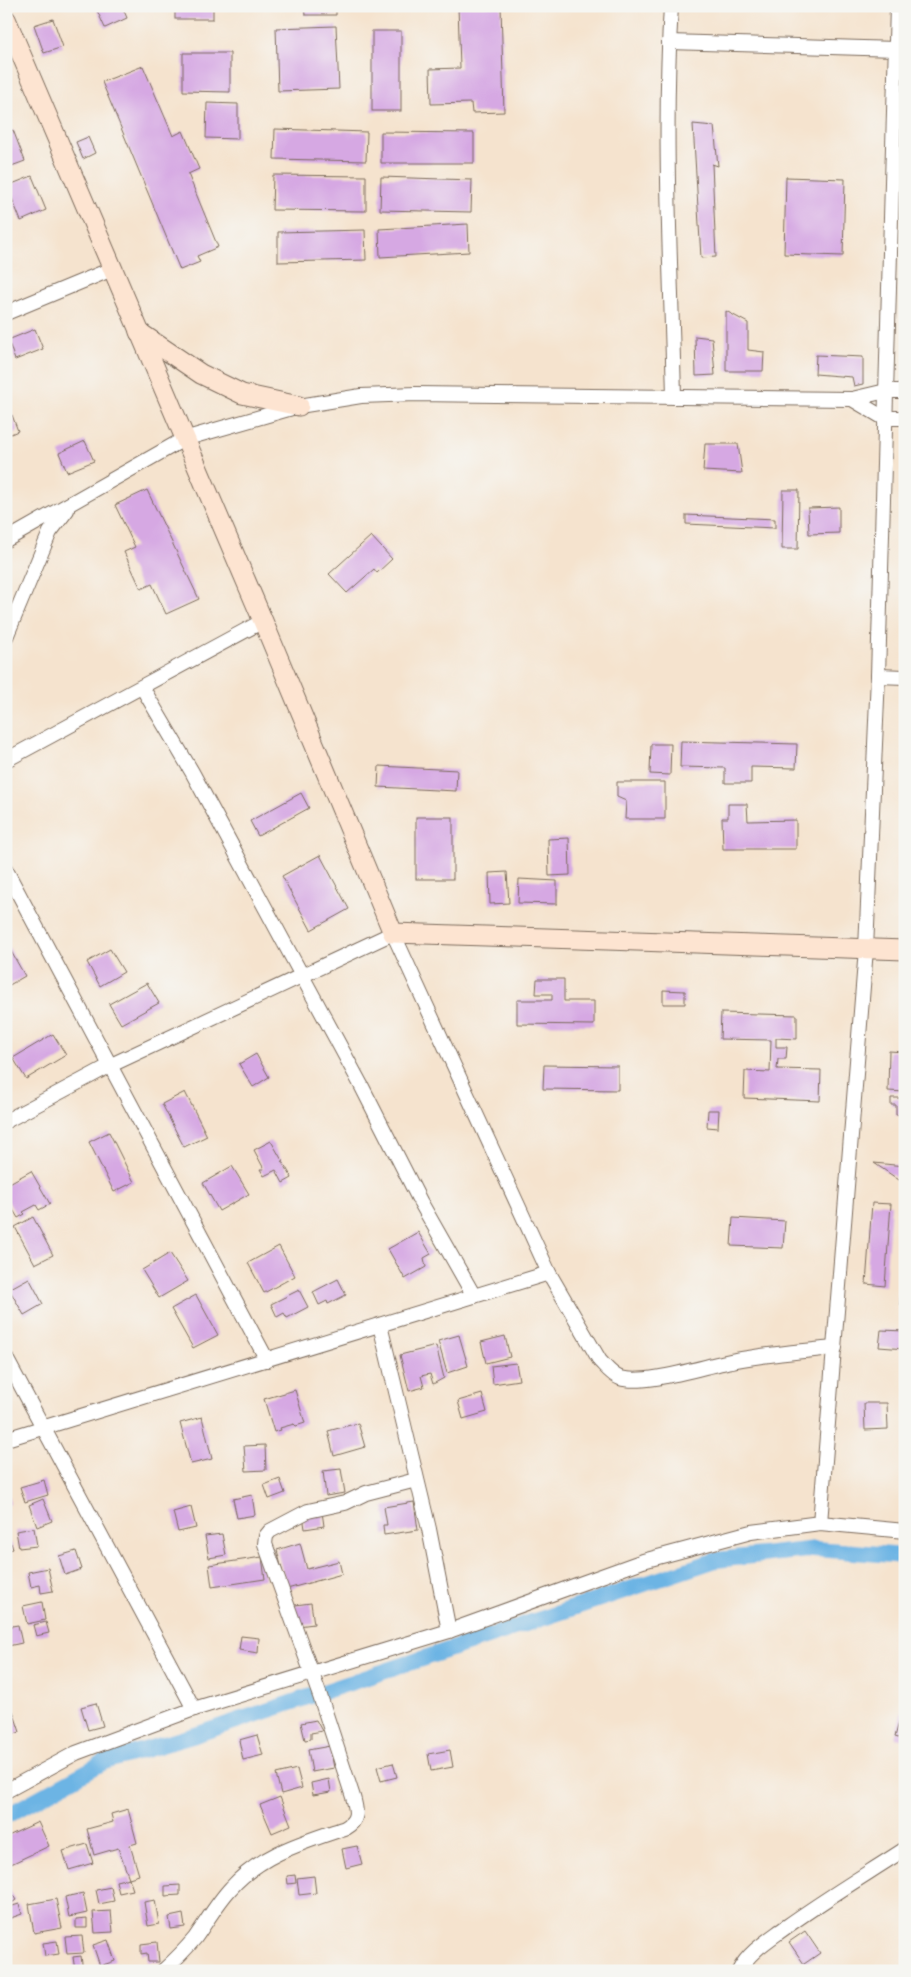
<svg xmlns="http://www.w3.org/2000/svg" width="911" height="1977" font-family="Delius,sans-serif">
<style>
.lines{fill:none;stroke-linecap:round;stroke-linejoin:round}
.canal{stroke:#6cb4e4;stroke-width:16}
.building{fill:#d6a8e3}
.street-casing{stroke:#7c6b5c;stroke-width:16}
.secondary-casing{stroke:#7c6b5c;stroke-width:21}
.street{stroke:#fff;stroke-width:14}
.secondary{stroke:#fde4d1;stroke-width:19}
</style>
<rect width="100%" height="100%" fill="#f6f6f2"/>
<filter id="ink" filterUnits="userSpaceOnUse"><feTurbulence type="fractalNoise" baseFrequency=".02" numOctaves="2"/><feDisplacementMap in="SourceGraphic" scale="10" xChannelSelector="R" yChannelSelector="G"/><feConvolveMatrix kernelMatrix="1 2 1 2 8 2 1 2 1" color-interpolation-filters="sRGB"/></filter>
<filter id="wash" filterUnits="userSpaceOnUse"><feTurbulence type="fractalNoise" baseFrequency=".0096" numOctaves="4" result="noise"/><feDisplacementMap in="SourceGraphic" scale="20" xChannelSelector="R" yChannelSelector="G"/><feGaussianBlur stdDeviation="1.12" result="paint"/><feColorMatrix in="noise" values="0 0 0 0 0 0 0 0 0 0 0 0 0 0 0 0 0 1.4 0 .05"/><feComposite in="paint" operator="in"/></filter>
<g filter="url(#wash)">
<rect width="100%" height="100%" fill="#f5e3ce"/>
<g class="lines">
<polyline class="canal" points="6,1816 104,1762 195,1735 716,1560 816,1549 905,1556"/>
</g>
<g id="blocks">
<g class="building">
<polygon points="95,6 122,6 127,18 105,28"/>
<rect x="175" y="6" width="38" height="13"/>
<polygon points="304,6 336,6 336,15 305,15"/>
<rect x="370" y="6" width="32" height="4"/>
<polygon points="458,6 501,6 504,112 472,113 471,103 431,104 430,69 460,68"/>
<polygon points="53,19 63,47 44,53 34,25"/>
<polygon points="336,26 339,89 278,91 276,28"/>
<rect x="372" y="31" width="29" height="80"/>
<polygon points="183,53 230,53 230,92 183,91"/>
<polygon points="143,66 173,136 183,131 199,169 188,174 218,247 197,256 200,262 180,270 102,82"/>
<polygon points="207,103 238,104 238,139 206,138"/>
<polygon points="693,124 714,126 718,166 712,164 716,257 701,258"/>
<polygon points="275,129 367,132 366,161 274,159"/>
<polygon points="13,130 25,161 6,168 6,133"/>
<polygon points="381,132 474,133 474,163 381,163"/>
<polygon points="88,137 95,153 83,159 76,142"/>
<polygon points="273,175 366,176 366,211 272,210"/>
<polygon points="32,176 46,210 21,221 7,186"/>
<polygon points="381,177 472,180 471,212 380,210"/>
<polygon points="786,177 845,179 843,256 784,254"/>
<polygon points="468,224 469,252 380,257 379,229"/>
<polygon points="365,230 366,260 278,262 278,232"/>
<polygon points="726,311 748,323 748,350 764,352 763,371 726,371"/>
<polygon points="35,329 43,349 15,360 8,340"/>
<polygon points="695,336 712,338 715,375 696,376"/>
<polygon points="816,355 863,357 863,384 854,386 852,377 815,374"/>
<polygon points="12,415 18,431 6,436 6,417"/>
<polygon points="85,441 94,461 67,472 59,453"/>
<polygon points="705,444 738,444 742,473 703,471"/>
<polygon points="147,490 199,599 166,614 152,584 141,589 124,552 135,547 115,505"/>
<polygon points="783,490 799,490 798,549 782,549"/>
<polygon points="839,507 839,533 809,534 808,508"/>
<polygon points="686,515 775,519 775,528 686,524"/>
<polygon points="371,536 392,559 377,573 374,569 347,593 329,574"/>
<polygon points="681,741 797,744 796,768 751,767 751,783 725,783 725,768 680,767"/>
<polygon points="651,744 671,744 670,775 650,774"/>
<polygon points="379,766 457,770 456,791 378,787"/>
<polygon points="617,782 665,782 665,819 625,819 626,801 617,797"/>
<polygon points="301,793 309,808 258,836 250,821"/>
<polygon points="728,804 747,804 748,821 796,820 796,849 723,849 722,818 728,818"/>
<rect x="416" y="817" width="37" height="62"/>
<polygon points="569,838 570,875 549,876 548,839"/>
<polygon points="320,855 349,909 311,930 282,876"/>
<polygon points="507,872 509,903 490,904 489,873"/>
<polygon points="519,879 557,881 557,904 518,903"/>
<polygon points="8,946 25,976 6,987 6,947"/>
<polygon points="110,949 124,972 100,986 87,962"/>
<polygon points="537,979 564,979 564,1001 594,1001 594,1025 517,1024 517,1000 552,1000 552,994 536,994"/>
<polygon points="147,983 159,1003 121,1024 109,1004"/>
<polygon points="663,990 685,991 685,1004 663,1004"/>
<polygon points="721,1013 797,1015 797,1039 776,1038 776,1047 787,1047 786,1059 778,1059 777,1069 821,1070 820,1101 744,1098 745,1071 770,1072 771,1040 720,1039"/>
<polygon points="53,1034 66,1055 26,1079 13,1058"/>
<polygon points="889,1051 905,1052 905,1092 888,1091"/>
<polygon points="256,1054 269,1077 253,1087 239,1064"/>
<polygon points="544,1065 618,1066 618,1090 543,1089"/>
<polygon points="185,1092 207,1136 184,1147 162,1104"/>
<polygon points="891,1098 905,1098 905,1115 896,1115 896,1105 891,1105"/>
<polygon points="708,1110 719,1110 718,1128 707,1127"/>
<polygon points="109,1132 134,1182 114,1192 89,1142"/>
<polygon points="271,1141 292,1178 283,1183 276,1170 264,1176 260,1169 264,1169 254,1150"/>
<polygon points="874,1163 905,1166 905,1184"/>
<polygon points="232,1166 249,1194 219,1211 203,1183"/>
<polygon points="31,1171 50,1204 39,1210 36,1205 23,1212 25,1214 18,1218 6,1198 6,1185"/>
<polygon points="872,1203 891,1204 885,1286 866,1284"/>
<polygon points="33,1217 53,1255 35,1264 15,1227"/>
<polygon points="733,1218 785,1221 783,1248 731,1246"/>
<polygon points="418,1232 431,1254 424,1258 426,1267 405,1279 388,1249"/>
<polygon points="279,1246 295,1276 264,1293 248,1263"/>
<polygon points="170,1253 188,1281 159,1298 142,1270"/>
<polygon points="903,1254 905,1254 905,1304 900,1304"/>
<polygon points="29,1278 43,1304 24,1315 9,1289"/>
<polygon points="338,1279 346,1295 328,1304 327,1301 319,1305 313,1292"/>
<polygon points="299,1290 308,1307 287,1318 284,1313 277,1317 271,1304"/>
<polygon points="196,1295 218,1335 193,1348 171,1309"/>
<polygon points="881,1330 905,1331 905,1349 879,1347"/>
<polygon points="459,1335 468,1366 447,1373 438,1341"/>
<polygon points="505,1336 510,1357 486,1363 481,1342"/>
<polygon points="436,1346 444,1378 433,1384 430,1374 421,1376 424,1387 409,1391 400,1355"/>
<polygon points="516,1363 519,1380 493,1384 491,1366"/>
<polygon points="295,1390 305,1423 296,1426 294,1424 280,1428 281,1430 274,1432 264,1399"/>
<polygon points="482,1394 487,1412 463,1419 458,1401"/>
<polygon points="864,1403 887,1403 888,1429 865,1430"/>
<polygon points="202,1417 212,1459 191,1464 180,1423"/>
<polygon points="358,1423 365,1447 334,1456 328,1431"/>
<polygon points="265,1445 266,1470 246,1471 244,1446"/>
<polygon points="341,1469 345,1493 326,1496 323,1471"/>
<polygon points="280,1479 285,1493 269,1499 264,1485"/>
<polygon points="44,1480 48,1495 25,1502 20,1487"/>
<polygon points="7,1490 10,1504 6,1505 6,1491"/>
<polygon points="252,1495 255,1515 237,1518 233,1499"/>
<polygon points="43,1499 52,1521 37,1527 29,1505"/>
<polygon points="414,1502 418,1530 384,1535 383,1525 387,1525 384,1507"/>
<polygon points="191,1507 196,1528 178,1532 173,1512"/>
<polygon points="322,1512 324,1526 305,1529 303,1515"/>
<polygon points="34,1528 37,1546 19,1548 16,1531"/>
<polygon points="222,1534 226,1555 209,1558 205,1536"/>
<polygon points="11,1543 13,1549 6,1551 6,1544"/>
<polygon points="300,1543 307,1569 339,1561 342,1574 287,1589 277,1550"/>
<polygon points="76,1551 82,1569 65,1575 59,1556"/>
<polygon points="262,1557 265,1579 212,1587 209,1565"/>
<polygon points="48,1568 53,1591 41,1593 40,1585 31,1587 28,1572"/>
<polygon points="42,1602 45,1620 27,1624 23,1606"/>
<polygon points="311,1603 314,1624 298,1626 295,1605"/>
<polygon points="46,1622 49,1633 36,1636 33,1625"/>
<polygon points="18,1625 22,1643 8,1646 6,1627"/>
<polygon points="241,1636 259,1638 258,1653 239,1650"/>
<polygon points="96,1703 103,1726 88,1730 81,1707"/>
<polygon points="904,1704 905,1705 905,1740 895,1737"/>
<polygon points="13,1711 20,1732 6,1737 6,1713"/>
<polygon points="316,1720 322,1731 311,1733 311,1739 305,1740 301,1723"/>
<polygon points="257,1735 263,1755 243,1760 239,1740"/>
<polygon points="330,1746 334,1768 312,1772 308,1750"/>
<polygon points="450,1750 453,1767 431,1771 428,1754"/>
<polygon points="393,1763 397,1777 381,1781 377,1767"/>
<polygon points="297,1769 302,1788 281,1794 276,1774"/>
<polygon points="329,1779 331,1792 313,1795 311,1783"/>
<polygon points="280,1797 291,1825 272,1833 260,1805"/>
<polygon points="128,1809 137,1843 130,1845 139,1875 129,1878 118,1848 94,1855 87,1829 113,1822 111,1814"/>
<polygon points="38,1822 49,1846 11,1864 6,1855 6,1837"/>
<polygon points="87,1844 93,1863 69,1870 63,1851"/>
<polygon points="357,1846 362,1864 346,1868 342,1849"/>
<polygon points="295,1875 296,1883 288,1884 287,1876"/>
<polygon points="314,1876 316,1893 299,1895 297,1878"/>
<polygon points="129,1878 133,1890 119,1893 116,1881"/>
<polygon points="180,1885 180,1895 165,1896 165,1886"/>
<polygon points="111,1887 114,1901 99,1904 96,1890"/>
<polygon points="8,1888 16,1900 6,1907 6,1889"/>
<polygon points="83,1893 87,1913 69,1917 65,1897"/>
<polygon points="56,1899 62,1928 34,1933 29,1904"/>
<polygon points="155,1900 159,1924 148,1926 144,1902"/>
<polygon points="19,1904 22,1914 8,1919 6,1908"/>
<polygon points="111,1911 113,1932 95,1933 93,1912"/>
<polygon points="183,1914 185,1927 171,1929 169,1917"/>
<polygon points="87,1918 87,1928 76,1928 76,1919"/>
<polygon points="805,1931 820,1953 804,1964 789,1942"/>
<polygon points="82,1936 84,1953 67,1954 65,1937"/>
<polygon points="108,1940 115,1961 100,1966 93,1945"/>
<polygon points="57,1941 59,1954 45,1956 43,1943"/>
<polygon points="157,1942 159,1962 148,1962 147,1953 141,1954 141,1944"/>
<polygon points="81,1956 83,1971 75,1971 73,1957"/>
<polygon points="122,1966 125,1971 114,1971"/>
</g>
</g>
</g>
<g filter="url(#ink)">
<use href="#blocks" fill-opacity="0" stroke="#7c6b5c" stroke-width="1"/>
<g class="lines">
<defs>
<g id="street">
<path d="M 671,6 C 663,136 671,268 674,397"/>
<polyline points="669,42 896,49"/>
<polyline points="6,313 112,269"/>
<polyline points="852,399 884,418 905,418"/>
<polyline points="6,540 184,439 299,406 361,396 416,394 852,399 886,391 905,391"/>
<polyline points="6,637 50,532 67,510"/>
<polyline points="878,676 905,677"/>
<polyline points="142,687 192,772 361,1085 420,1201 474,1296"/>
<polyline points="6,760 263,621"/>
<polyline points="6,870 267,1360"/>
<path d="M 6,1121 L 109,1066 L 393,933 L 549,1273 L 600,1361 C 606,1367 612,1375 620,1378 C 646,1386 707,1365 736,1360 C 769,1354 802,1351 835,1348"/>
<polyline points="380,1325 429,1529 449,1631"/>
<polyline points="6,1358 194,1709"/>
<polyline points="6,1439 549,1273"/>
<polyline points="820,1523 866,949 878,676 897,6"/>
<polyline points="6,1791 76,1753 194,1709 449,1631 643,1561 751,1532 820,1523 905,1531"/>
<path d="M 163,1971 C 175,1960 185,1950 195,1938 C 207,1921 217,1903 231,1888 C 261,1854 304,1842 345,1828 C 359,1820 357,1811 353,1797 L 320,1696 L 265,1544 L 266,1536 L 270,1531 L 308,1511 L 345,1503 L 366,1493 L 416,1480"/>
<path d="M 739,1971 C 748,1952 770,1939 786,1927 C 825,1899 865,1875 905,1849"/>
</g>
<g id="secondary">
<polyline points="6,19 263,621 393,933 905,950"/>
<polyline points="139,332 201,374 242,394 299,406"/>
</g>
</defs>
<use href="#street" class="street-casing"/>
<use href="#secondary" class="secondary-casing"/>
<use href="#street" class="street"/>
<use href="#secondary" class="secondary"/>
</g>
</g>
<rect width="911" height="1977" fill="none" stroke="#f6f6f2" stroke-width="25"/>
</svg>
